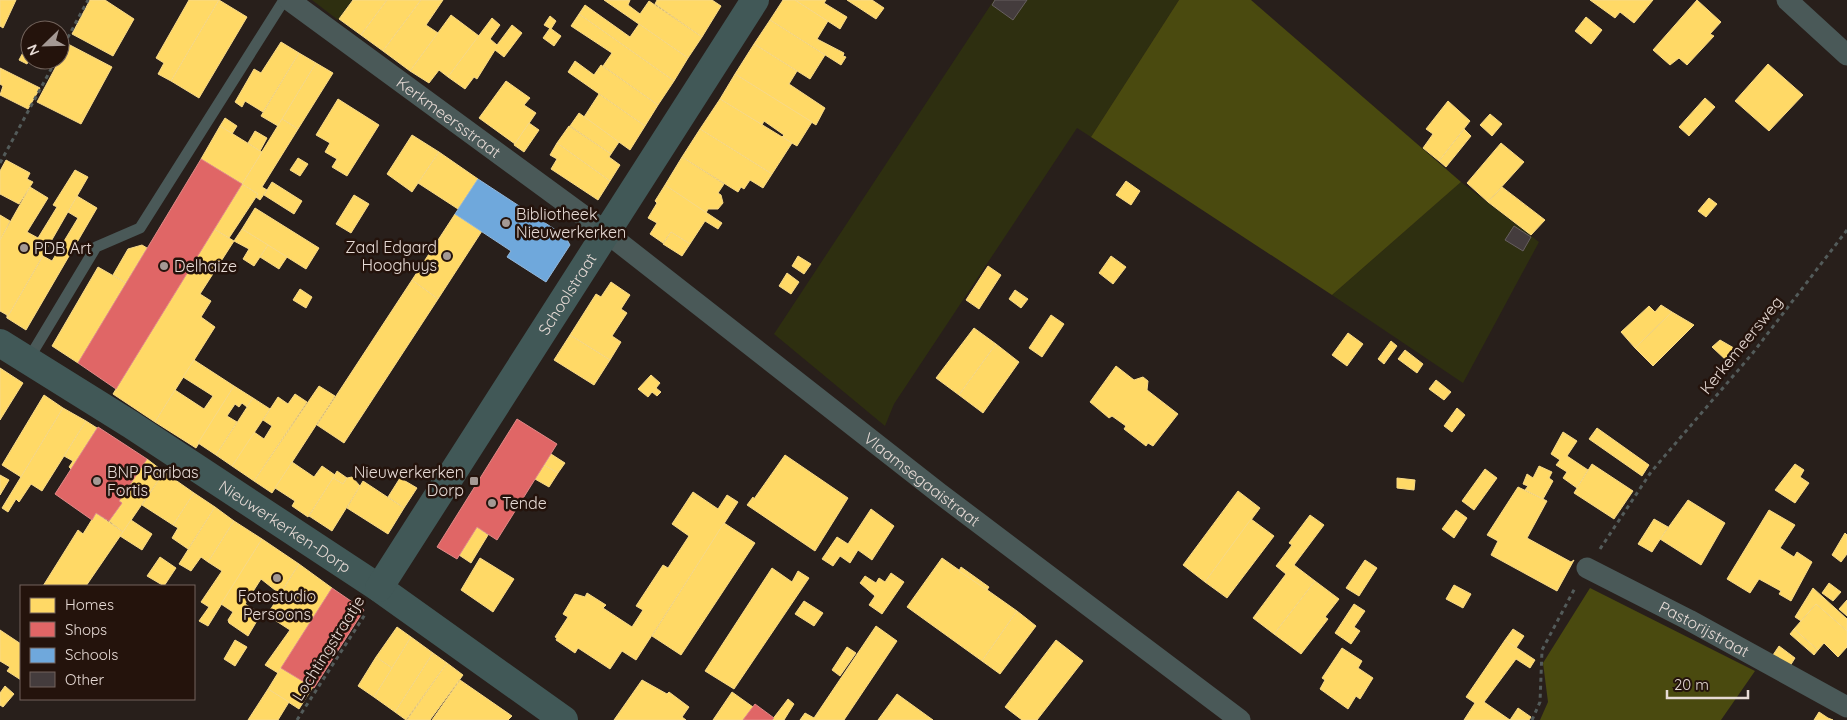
<svg xmlns="http://www.w3.org/2000/svg" width="1847" height="720" font-family="Quicksand,sans-serif">
<style>
.green{fill:#2e2f10}
.forest{fill:#4a4a0f}
.homes{fill:#ffd966;stroke:#f8d987}
.shops{fill:#e06666;stroke:#e28987}
.schools{fill:#6fa8dc;stroke:#93b7da}
.building{fill:#443c3d;stroke:#675f60}
.lines{fill:none;stroke-linecap:round;stroke-linejoin:round}
.path{stroke:#535b5a;stroke-width:3;stroke-dasharray:4 4;stroke-linecap:butt}
.lane{stroke:#4a5958;stroke-width:11}
.street{stroke:#4a5958;stroke-width:21}
.secondary{stroke:#415857;stroke-width:28}
.poi-dot{fill:#a49994;stroke:#24130c;stroke-width:2}
.labels{text-anchor:middle;dominant-baseline:central;stroke-width:5;stroke-linejoin:round;paint-order:stroke}
.street-label{font-size:16px;fill:#e6dad5;stroke:#24130c}
.poi-label{font-size:16px;fill:#e6dad5;stroke:#24130c;text-anchor:start}
</style>
<rect width="100%" height="100%" fill="#281f1b"/>
<g class="green">
<polygon points="312,0 352,0 338,20"/>
<polygon points="994,0 1179,0 1091,137 1077,128 894,404 885,426 774,334"/>
<polygon points="1461,182 1539,242 1463,383 1332,295"/>
</g>
<g class="forest">
<polygon points="1179,0 1251,0 1461,182 1332,295 1091,137"/>
<polygon points="1590,588 1755,671 1721,720 1540,720 1548,702 1543,663"/>
</g>
<g class="homes">
<polygon points="0,0 16,0 3,28 0,26"/>
<polygon points="90,0 105,0 134,19 113,56 72,34"/>
<polygon points="189,0 219,0 171,81 158,74 164,63 156,58"/>
<polygon points="219,0 247,17 199,98 171,81"/>
<polygon points="353,0 387,0 361,35 339,19"/>
<polygon points="387,0 421,0 383,51 361,35"/>
<polygon points="421,0 443,0 426,25 438,33 410,71 383,51"/>
<polygon points="604,0 630,0 628,5 640,14 649,1 702,37 688,58"/>
<polygon points="657,0 712,0 721,6 702,37 655,4"/>
<polygon points="783,0 795,0 828,21 817,39 844,53 843,56 846,57 841,65 770,20"/>
<polygon points="795,0 826,0 824,3 847,17 840,29"/>
<polygon points="847,0 872,0 884,8 876,19"/>
<polygon points="1590,0 1653,0 1634,23 1620,12 1615,18"/>
<polygon points="1697,0 1721,22 1710,34 1714,36 1687,65 1679,58 1670,65 1653,50"/>
<polygon points="585,5 630,37 639,24 688,58 674,81 579,14"/>
<polygon points="579,14 674,81 658,105 603,66 612,53 571,26"/>
<polygon points="451,15 479,36 448,77 439,70 429,83 410,71"/>
<polygon points="550,16 556,21 551,29 544,25"/>
<polygon points="1586,17 1602,30 1591,44 1575,31"/>
<polygon points="492,18 500,25 490,39 497,45 512,25 522,33 504,57 495,50 477,79 474,77 465,89 448,77"/>
<polygon points="770,20 825,55 810,79 754,44"/>
<polygon points="550,28 561,36 554,46 543,38"/>
<polygon points="281,42 299,53 263,112 245,101 242,107 235,102 254,69 261,73"/>
<polygon points="28,43 30,44 30,58 27,64 19,60"/>
<polygon points="68,44 112,67 81,124 37,102"/>
<polygon points="754,44 797,71 789,84 825,108 816,125 735,74"/>
<polygon points="299,53 316,63 278,126 261,116"/>
<polygon points="575,61 594,75 601,65 658,105 645,126 568,72"/>
<polygon points="316,63 333,73 298,129 282,119"/>
<polygon points="1768,64 1803,95 1769,131 1735,101"/>
<polygon points="0,68 40,88 28,109 0,95 3,86 0,84"/>
<polygon points="735,74 812,122 797,146 782,137 784,135 764,121 762,125 720,99"/>
<polygon points="506,81 530,98 524,105 536,113 515,144 479,118"/>
<polygon points="599,94 645,126 630,150 584,117"/>
<polygon points="1705,98 1715,107 1689,136 1679,127"/>
<polygon points="338,99 379,125 347,176 332,167 337,159 325,152 330,143 316,135"/>
<polygon points="720,99 792,143 772,174 700,129"/>
<polygon points="1448,101 1470,121 1439,161 1423,148 1433,134 1426,129"/>
<polygon points="579,113 619,142 611,154 570,126"/>
<polygon points="1490,114 1502,124 1492,136 1480,125"/>
<polygon points="225,118 237,126 232,134 220,126"/>
<polygon points="282,119 298,129 262,187 267,190 260,200 256,197 258,194 242,184"/>
<polygon points="529,123 539,130 524,152 514,145"/>
<polygon points="220,126 262,152 242,184 201,159"/>
<polygon points="569,126 611,154 609,157 620,165 610,181 557,143"/>
<polygon points="700,129 772,174 763,188 750,180 744,189 741,187 738,192 682,157"/>
<polygon points="1464,129 1471,136 1446,167 1439,161"/>
<polygon points="255,131 267,138 260,151 248,143"/>
<polygon points="412,135 439,152 412,192 387,174"/>
<polygon points="557,143 610,181 598,200 551,169 557,159 550,155"/>
<polygon points="1501,143 1524,162 1488,202 1467,183"/>
<polygon points="439,152 478,179 458,209 418,183"/>
<polygon points="682,157 724,184 718,193 721,195 723,203 718,209 708,209 706,213 665,185"/>
<polygon points="298,158 308,164 300,176 290,170"/>
<polygon points="6,160 30,173 27,179 33,182 19,204 0,194 0,171"/>
<polygon points="75,170 88,177 7,318 7,315 0,311 0,240 30,187 48,198 27,232 38,238 57,207 53,205"/>
<polygon points="1126,181 1140,191 1131,205 1116,195"/>
<polygon points="272,182 302,201 294,214 264,195"/>
<polygon points="242,184 258,194 229,238 214,229"/>
<polygon points="665,185 722,223 718,229 705,221 690,244 671,232 663,243 650,234 657,223 648,218 657,203 655,201"/>
<polygon points="1502,187 1545,220 1531,235 1488,202"/>
<polygon points="354,195 369,204 351,233 336,224"/>
<polygon points="77,196 97,208 26,330 7,318 43,256 52,261 78,218 68,212"/>
<polygon points="1709,198 1717,204 1706,217 1698,211"/>
<polygon points="255,208 319,248 306,269 242,229"/>
<polygon points="455,214 482,231 438,299 412,280"/>
<polygon points="0,215 10,221 0,240"/>
<polygon points="214,229 234,241 200,294 211,301 201,317 215,327 155,422 113,394"/>
<polygon points="242,229 268,245 254,266 243,259 249,249 234,241"/>
<polygon points="671,232 690,244 682,256 663,244"/>
<polygon points="142,245 147,248 126,283 113,275 128,249"/>
<polygon points="268,245 287,257 279,269 260,257"/>
<polygon points="798,256 811,264 804,274 792,266"/>
<polygon points="1111,256 1126,267 1113,284 1099,273"/>
<polygon points="988,266 1001,275 979,309 966,300"/>
<polygon points="98,267 126,283 78,363 52,346"/>
<polygon points="787,273 799,282 791,294 779,286"/>
<polygon points="412,280 438,299 344,443 317,425"/>
<polygon points="611,282 630,295 621,309 627,313 612,336 621,342 610,360 570,335 596,294 601,297"/>
<polygon points="300,289 312,297 306,308 293,300"/>
<polygon points="1015,290 1028,299 1021,308 1009,299"/>
<polygon points="1661,305 1672,312 1635,348 1621,332 1649,306 1655,312"/>
<polygon points="1672,312 1694,325 1653,366 1635,348"/>
<polygon points="1051,315 1064,324 1042,357 1029,348"/>
<polygon points="974,328 996,344 959,395 936,378"/>
<polygon points="1348,333 1363,344 1347,366 1332,355"/>
<polygon points="570,335 610,360 594,385 554,360"/>
<polygon points="1720,340 1739,351 1727,361 1712,347"/>
<polygon points="1391,341 1397,346 1384,364 1378,359"/>
<polygon points="996,344 1019,362 983,413 959,395"/>
<polygon points="1405,350 1423,364 1417,373 1398,359"/>
<polygon points="194,360 234,386 196,448 155,422 175,390 204,409 213,396 183,377"/>
<polygon points="1116,366 1134,380 1143,377 1148,381 1147,390 1178,414 1153,446 1148,443 1146,446 1124,429 1126,426 1112,416 1109,418 1090,402"/>
<polygon points="0,368 23,383 0,420"/>
<polygon points="651,375 660,383 656,388 661,392 657,396 652,392 648,397 638,389"/>
<polygon points="1436,380 1451,392 1444,400 1429,389"/>
<polygon points="234,386 253,398 247,407 242,403 239,407 235,404 227,416 237,422 216,455 198,443"/>
<polygon points="319,386 335,396 272,493 254,481"/>
<polygon points="295,394 307,402 254,481 232,466 254,432 264,439 272,426 263,420 278,397 288,404"/>
<polygon points="44,395 63,408 21,477 2,465"/>
<polygon points="253,398 270,409 232,466 216,455"/>
<polygon points="63,408 86,421 42,491 31,484 19,502 16,499 8,512 2,508"/>
<polygon points="1457,408 1465,415 1452,432 1444,426"/>
<polygon points="86,421 97,428 71,469 69,467 73,461 64,456"/>
<polygon points="1597,428 1649,465 1642,476 1589,439"/>
<polygon points="1563,432 1577,441 1567,456 1588,470 1577,488 1563,478 1567,472 1556,465 1560,460 1551,454"/>
<polygon points="551,454 565,463 558,473 544,465"/>
<polygon points="785,455 848,498 815,551 747,505 753,497 754,499"/>
<polygon points="147,459 164,472 123,532 109,521 122,503 119,501"/>
<polygon points="292,462 314,477 322,466 335,475 308,517 292,506 295,501 275,488"/>
<polygon points="1592,464 1633,491 1614,519 1574,493"/>
<polygon points="1795,464 1804,470 1800,477 1809,483 1795,503 1775,490"/>
<polygon points="544,465 558,473 549,487 535,479"/>
<polygon points="1539,466 1552,472 1549,478 1553,481 1543,499 1525,490 1528,486 1523,484 1527,474 1533,478"/>
<polygon points="1485,469 1497,478 1474,510 1462,501"/>
<polygon points="337,471 347,478 343,484 333,478"/>
<polygon points="164,472 194,493 173,525 142,505"/>
<polygon points="0,475 9,480 0,495"/>
<polygon points="352,477 360,486 332,531 309,516 333,478 343,484 347,478"/>
<polygon points="400,478 417,488 404,508 388,497"/>
<polygon points="1397,478 1415,480 1414,490 1397,488"/>
<polygon points="363,481 404,508 388,534 347,508"/>
<polygon points="1518,487 1547,501 1527,538 1571,562 1574,560 1557,591 1491,555 1498,541 1487,535"/>
<polygon points="1238,491 1260,508 1205,582 1183,565"/>
<polygon points="693,492 718,509 727,495 738,502 636,660 622,651 610,669 578,648 575,653 556,640 557,638 555,637 568,617 563,614 575,594 585,597 587,593 606,605 603,608 632,627 643,610 636,606 663,565 668,568 689,536 672,524"/>
<polygon points="194,493 215,507 188,549 172,538 178,528 173,525"/>
<polygon points="1688,500 1725,523 1701,565 1660,539"/>
<polygon points="215,507 234,521 208,562 201,557 191,571 179,564"/>
<polygon points="871,509 894,526 872,560 858,550 850,563 840,556 833,566 822,559 837,537 848,544"/>
<polygon points="1456,510 1467,518 1454,538 1442,529"/>
<polygon points="1769,510 1795,525 1780,548 1794,557 1797,552 1812,562 1791,601 1779,594 1781,591 1759,579 1750,593 1727,579"/>
<polygon points="96,513 123,532 86,586 43,586 78,530 83,534"/>
<polygon points="1310,515 1324,525 1294,565 1315,581 1274,634 1253,618 1286,574 1276,566 1292,545 1289,543"/>
<polygon points="1251,519 1274,536 1227,598 1205,582"/>
<polygon points="1654,519 1668,527 1652,552 1638,544"/>
<polygon points="131,520 152,534 142,550 120,536"/>
<polygon points="234,521 262,539 208,626 199,621 209,607 201,602 222,571 208,562"/>
<polygon points="724,523 755,543 681,655 652,636"/>
<polygon points="477,527 488,535 471,563 459,555"/>
<polygon points="1845,533 1847,535 1847,554 1841,562 1832,555"/>
<polygon points="262,539 299,564 280,594 261,579 245,604 261,614 248,636 229,623 228,620 233,612 221,604"/>
<polygon points="160,557 176,568 164,586 147,576"/>
<polygon points="480,558 514,579 493,612 461,590"/>
<polygon points="942,558 1017,611 982,661 907,607"/>
<polygon points="1365,560 1377,568 1359,596 1346,588"/>
<polygon points="299,564 332,588 278,673 265,665 290,630 267,615"/>
<polygon points="961,567 989,587 987,590 959,571"/>
<polygon points="772,568 792,582 798,571 809,578 734,689 705,671"/>
<polygon points="891,573 904,582 882,614 869,605 875,596 860,583 865,576 876,583 879,578 885,582"/>
<polygon points="1315,581 1339,599 1325,617 1328,619 1301,654 1274,634"/>
<polygon points="1829,583 1841,592 1833,601 1822,593"/>
<polygon points="1454,585 1471,594 1463,608 1446,599"/>
<polygon points="1813,588 1847,619 1847,631 1816,604 1801,621 1795,617"/>
<polygon points="1847,600 1847,616 1839,609"/>
<polygon points="804,601 823,613 814,626 795,614"/>
<polygon points="1354,604 1365,611 1354,627 1360,631 1351,644 1335,633"/>
<polygon points="1816,604 1847,631 1847,647 1838,657 1824,643 1818,650 1794,629"/>
<polygon points="1017,611 1036,626 1000,674 982,661"/>
<polygon points="876,626 897,641 844,720 800,720 805,713 814,718"/>
<polygon points="397,627 411,637 392,668 376,657"/>
<polygon points="1513,629 1524,636 1516,648 1505,640"/>
<polygon points="1794,629 1818,650 1814,655 1790,634"/>
<polygon points="0,630 21,644 21,680 7,671 10,667 0,661"/>
<polygon points="411,637 433,653 395,712 374,697"/>
<polygon points="235,640 247,647 235,666 224,659"/>
<polygon points="1056,640 1083,661 1037,720 1022,720 1005,707"/>
<polygon points="1505,640 1535,660 1530,668 1516,659 1484,702 1510,720 1464,720 1475,703 1466,697"/>
<polygon points="1779,646 1795,658 1790,666 1773,655"/>
<polygon points="847,647 856,653 840,676 832,670"/>
<polygon points="1342,648 1362,661 1358,668 1373,678 1360,699 1356,696 1348,709 1320,689 1325,680 1322,678"/>
<polygon points="433,653 447,663 406,720 395,712"/>
<polygon points="376,657 392,668 374,697 358,686"/>
<polygon points="447,663 463,675 430,720 407,720"/>
<polygon points="281,668 313,687 299,709 268,689"/>
<polygon points="460,680 512,716 508,720 432,720"/>
<polygon points="642,680 667,694 669,692 689,707 682,717 686,720 614,720"/>
<polygon points="5,686 14,694 3,707 0,705 0,693"/>
<polygon points="268,689 289,702 278,720 248,720"/>
<polygon points="732,692 753,707 743,720 713,720"/>
<polygon points="897,694 933,720 878,720"/>
<polygon points="788,699 794,704 784,720 772,720"/>
<polygon points="1518,708 1531,717 1529,720 1510,720"/>
<polygon points="1819,712 1828,718 1833,720 1814,720"/>
</g>
<g class="shops">
<polygon points="201,159 242,184 116,389 78,363"/>
<polygon points="517,419 557,444 497,540 477,527 457,559 437,547"/>
<polygon points="98,427 147,459 119,501 122,503 109,521 96,513 92,520 55,494"/>
<polygon points="332,588 364,610 314,688 281,668"/>
<polygon points="755,704 774,718 772,720 743,720"/>
</g>
<polygon class="schools" points="478,179 565,236 570,245 546,282 507,257 511,251 455,214"/>
<g class="building">
<polygon points="995,0 1027,0 1013,20 992,5"/>
<polygon points="1514,226 1531,237 1523,251 1505,240"/>
</g>
<g class="lines">
<g class="path">
<polyline points="60,52 88,0"/>
<polyline points="0,163 56,60"/>
<polyline points="1600,549 1651,472 1752,354 1847,230"/>
<polyline points="297,720 366,613"/>
<polyline points="1532,720 1540,702 1542,650 1575,588"/>
</g>
<polyline class="lane" points="28,360 96,247 140,228 284,0"/>
<g class="street">
<path id="s1" d="M 289,0 L 607,233 L 939,493 L 1240,720"/>
<polyline points="1787,0 1847,55"/>
<path id="s2" d="M 1587,568 L 1689,620 L 1847,707"/>
</g>
<g class="secondary">
<path id="s3" d="M 0,343 L 130,424 L 379,588 L 564,720"/>
<path id="s4" d="M 379,588 L 755,0"/>
</g>
</g>
<g class="poi-dot">
<circle cx="506" cy="223" r="5"/>
<circle cx="24" cy="248" r="5"/>
<circle cx="447" cy="256" r="5"/>
<circle cx="164" cy="266" r="5"/>
<circle cx="97" cy="481" r="5"/>
<rect x="469" y="476" width="10" height="10" rx="2.5"/>
<circle cx="492" cy="503" r="5"/>
<circle cx="277" cy="578" r="5"/>
</g>
<g class="labels">
<g class="street-label">
<text stroke="none"><textPath href="#s1" startOffset="198">Kerkmeersstraat</textPath></text>
<text stroke="none"><textPath href="#s4" startOffset="349">Schoolstraat</textPath></text>
<text transform="translate(1741 345) rotate(-51)">Kerkemeersweg</text>
<text stroke="none"><textPath href="#s1" startOffset="794">Vlaamsegaaistraat</textPath></text>
<text stroke="none"><textPath href="#s3" startOffset="339">Nieuwerkerken-Dorp</textPath></text>
<text stroke="none"><textPath href="#s2" startOffset="132">Pastorijstraat</textPath></text>
<text transform="translate(328 648) rotate(-58)">Lochtingstraatje</text>
</g>
<g class="poi-label">
<text x="516" y="214">Bibliotheek<tspan x="516" dy="18">Nieuwerkerken</tspan></text>
<text x="437" y="247" text-anchor="end">Zaal Edgard<tspan x="437" dy="18">Hooghuys</tspan></text>
<text x="34" y="248">PDB Art</text>
<text x="174" y="266">Delhaize</text>
<text x="107" y="472">BNP Paribas<tspan x="107" dy="18">Fortis</tspan></text>
<text x="464" y="472" text-anchor="end">Nieuwerkerken<tspan x="464" dy="18">Dorp</tspan></text>
<text x="502" y="503">Tende</text>
<text x="277" y="596" text-anchor="middle">Fotostudio<tspan x="277" dy="18">Persoons</tspan></text>
</g>
</g>
<rect x="20" y="585" width="175" height="115" fill="#24130c" stroke="#72635c"/>
<rect x="30" y="598" width="25" height="15" fill="#ffd966" stroke="#72635c"/>
<text x="65" y="610" font-size="15" fill="#e6dad5">Homes</text>
<rect x="30" y="622" width="25" height="15" fill="#e06666" stroke="#72635c"/>
<text x="65" y="635" font-size="15" fill="#e6dad5">Shops</text>
<rect x="30" y="648" width="25" height="15" fill="#6fa8dc" stroke="#72635c"/>
<text x="65" y="660" font-size="15" fill="#e6dad5">Schools</text>
<rect x="30" y="672" width="25" height="15" fill="#443c3d" stroke="#72635c"/>
<text x="65" y="685" font-size="15" fill="#e6dad5">Other</text>
<g transform="translate(45 45) rotate(247)"><circle r="24" fill="#24130c" stroke="#72635c"/>
<path d="M0-4L9 19L0 12L-9 19Z" fill="#a49994"/>
<text y="-8" font-size="14" font-weight="bold" text-anchor="middle" fill="#e6dad5">N</text>
</g>
<path d="M1667 690v8h81v-8" fill="none" stroke="#e6dad5" stroke-width="2.5"/>
<text x="1674" y="690" font-size="15" fill="#e6dad5" stroke="#24130c" stroke-width="4" paint-order="stroke">20 m</text>
</svg>
